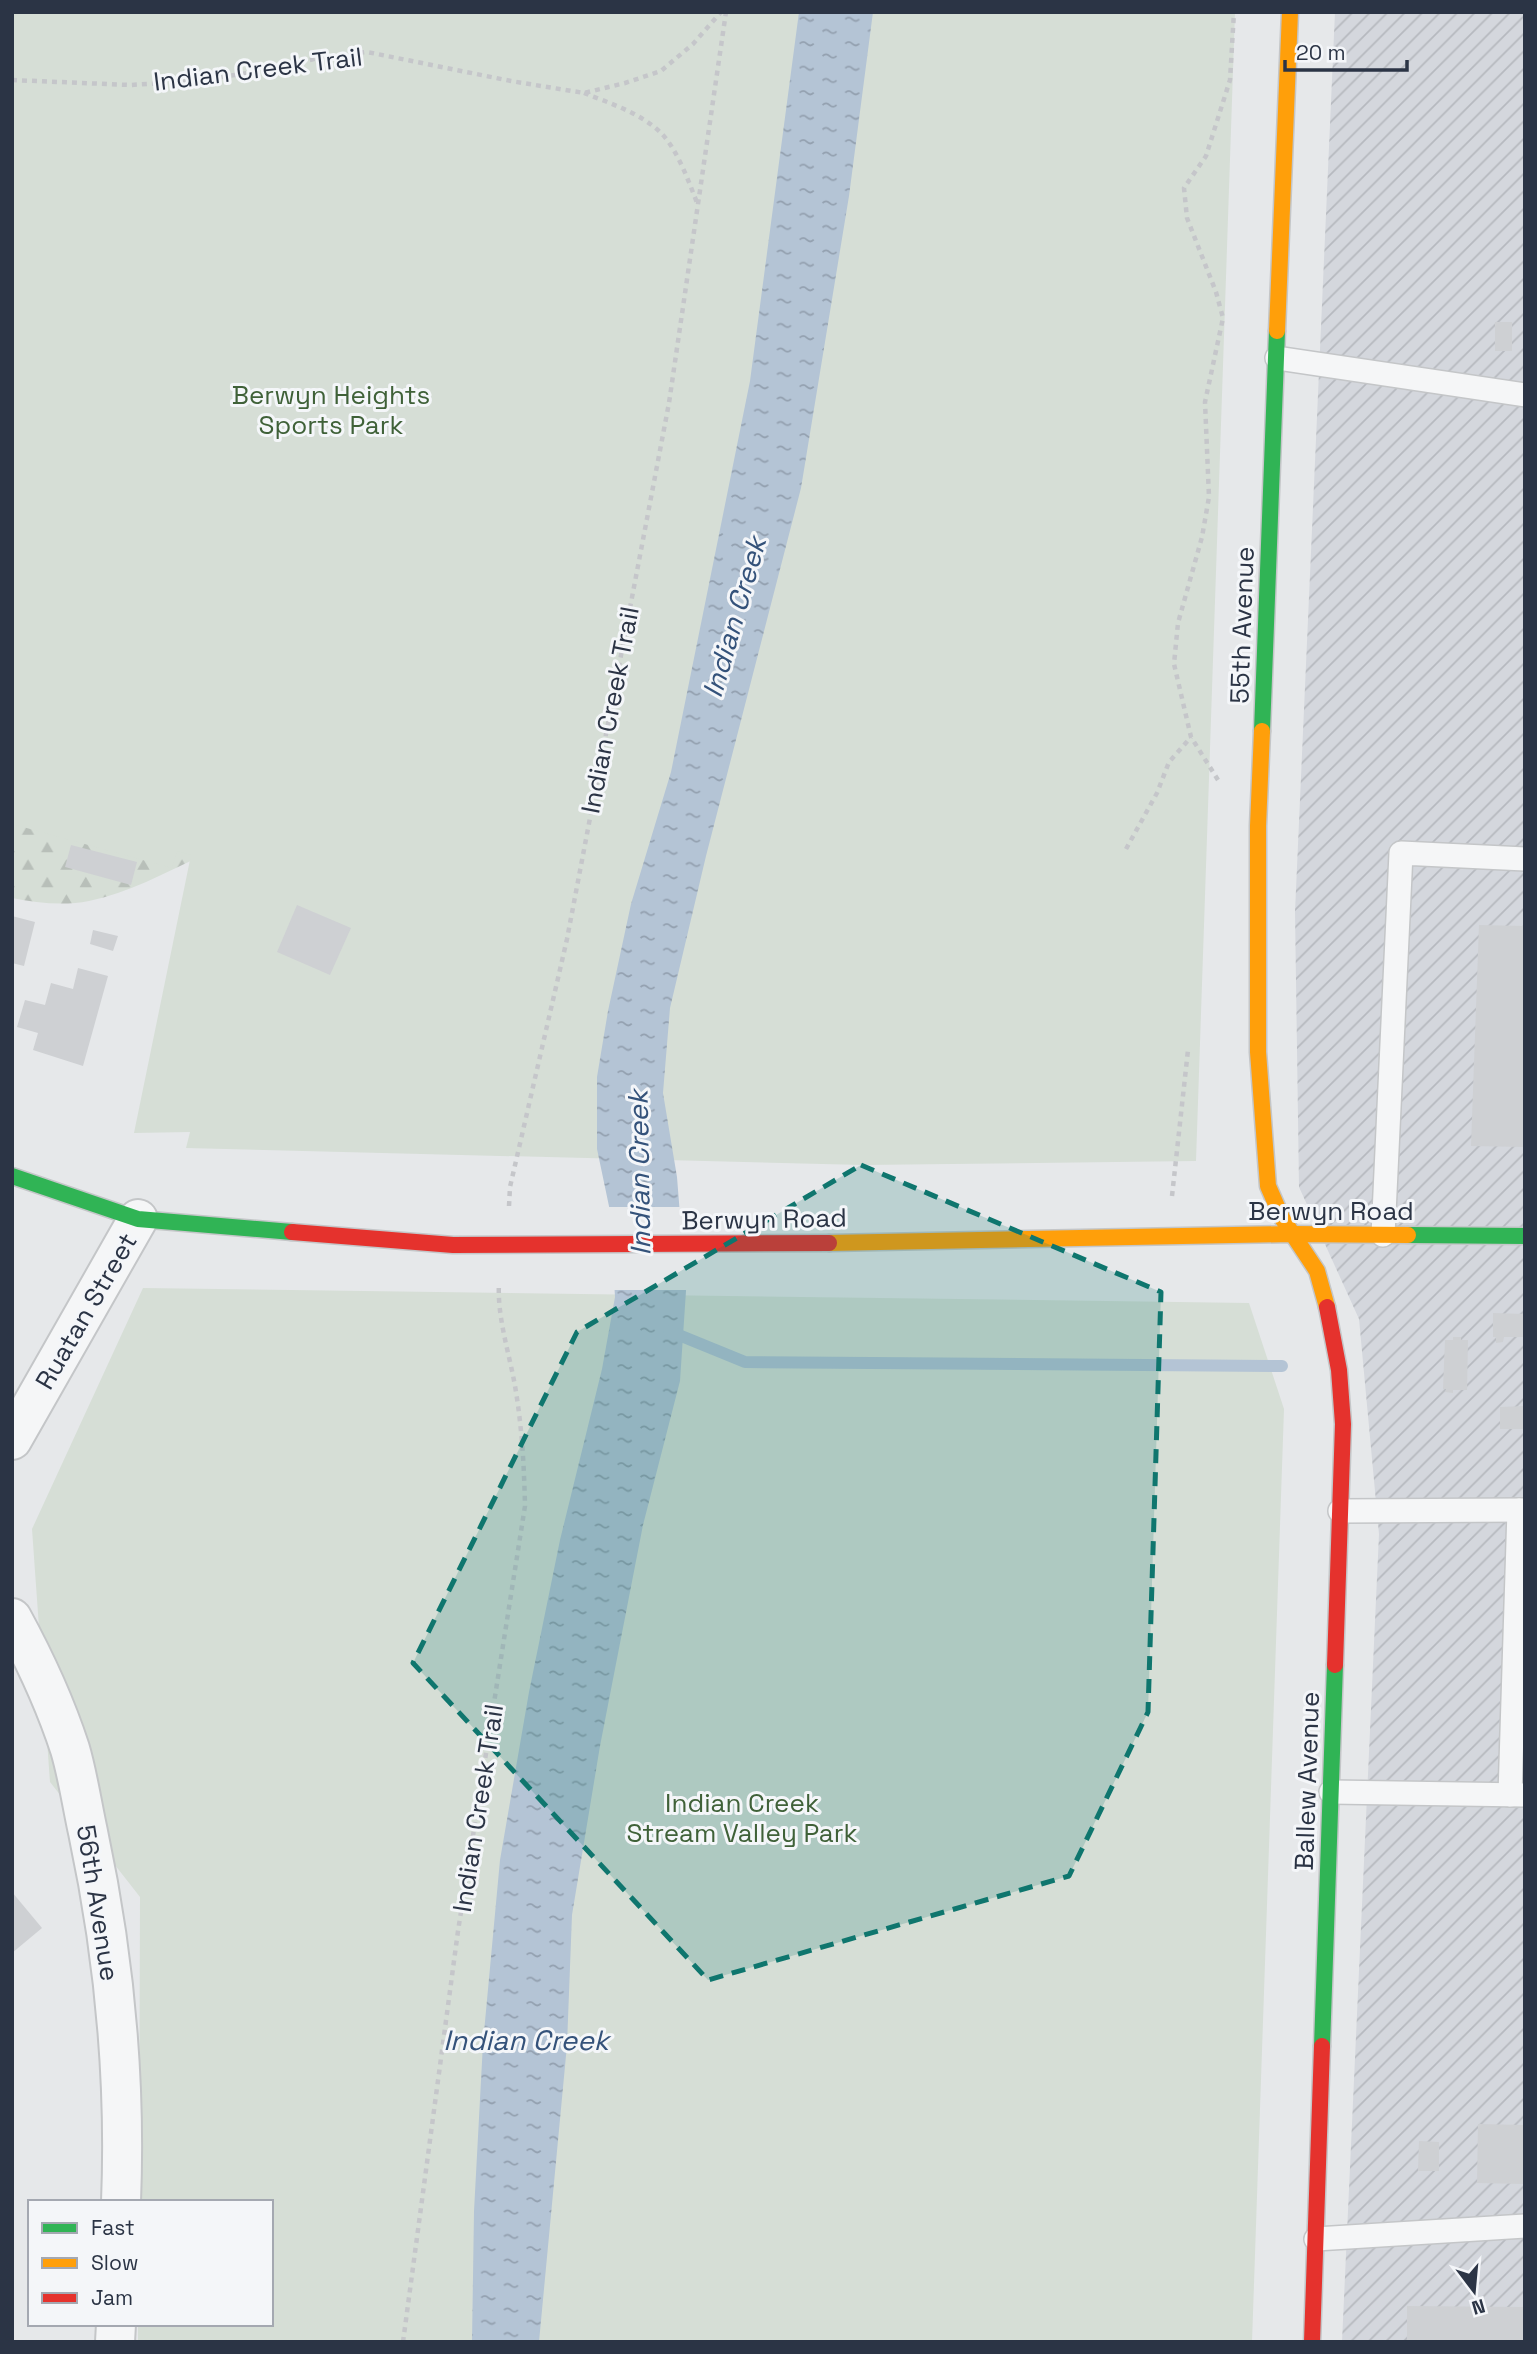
<svg xmlns="http://www.w3.org/2000/svg" width="1537" height="2354" font-family="'Space Grotesk',sans-serif">
<style>
.industrial{fill:url(#industrial-furrows)}
.forest{fill:url(#forest-firs)}
.green{fill:#d6ded6}
.water{fill:url(#water-ripples)}
.pier{fill:#e6e8ea}
.lines{fill:none;stroke-linecap:round;stroke-linejoin:round}
.stream{stroke:#b4c4d5;stroke-width:12}
.building{fill:#ced0d3}
.lane-casing{stroke:#c4c6c8;stroke-width:26}
.street-casing{stroke:#c4c6c8;stroke-width:42}
.fast-casing{stroke:#c4c6c8;stroke-width:19}
.slow-casing{stroke:#c4c6c8;stroke-width:19}
.jam-casing{stroke:#c4c6c8;stroke-width:19}
.path{stroke:#c5c6ca;stroke-width:4.5;stroke-dasharray:5 5;stroke-linecap:butt}
.lane{stroke:#f5f6f7;stroke-width:23}
.street{stroke:#f5f6f7;stroke-width:38}
.fast{stroke:#30b455;stroke-width:16}
.slow{stroke:#ff9f0a;stroke-width:16}
.jam{stroke:#e5322d;stroke-width:16}
.marked{fill:#0f766e;fill-opacity:0.2;stroke:#0f766e;stroke-width:5;stroke-dasharray:14 9;stroke-linejoin:round}
.labels{text-anchor:middle;dominant-baseline:central;stroke-width:6;stroke-linejoin:round;paint-order:stroke}
.street-label{font-size:26px;fill:#2b3445;stroke:#f4f6f9}
.park-label{font-size:26px;fill:#3f6138;stroke:#f4f6f9}
.water-label{font-size:28px;font-style:italic;fill:#34527a;stroke:#f4f6f9}
</style>
<defs>
<pattern id="industrial-furrows" width="10" height="10" patternUnits="userSpaceOnUse" patternTransform="scale(1.75)"><rect width="10" height="10" fill="#d4d7dd"/><path d="M-1 1l2-2M0 10L10 0M9 11l2-2" fill="none" stroke="#b6b9bf"/></pattern>
<pattern id="forest-firs" width="22" height="20" patternUnits="userSpaceOnUse" patternTransform="scale(1.75)"><rect width="22" height="20" fill="#d6ded6"/><path d="M5 1l3.5 6h-7zM16 11l3.5 6h-7z" fill="#b8bfb9"/></pattern>
<pattern id="water-ripples" width="26" height="14" patternUnits="userSpaceOnUse" patternTransform="scale(1.75)"><rect width="26" height="14" fill="#b4c4d5"/><path d="M2 4q2-2 4 0t4 0M15 11q2-2 4 0t4 0" fill="none" stroke="#93a0af"/></pattern>
</defs>
<rect width="100%" height="100%" fill="#e6e8ea"/>
<polygon class="industrial" points="1335,12 1525,12 1525,2342 1342,2342 1379,1534 1359,1319 1299,1187 1295,912"/>
<path class="forest" d="M 12,760 L 201,856 C 165,873 128,893 89,901 C 64,906 37,903 12,898 Z"/>
<g class="green">
<polygon points="12,12 1235,12 1196,1161 863,1165 186,1148 190,1132 134,1133 191,855 177,851 172,868 12,824"/>
<polygon points="143,1288 1249,1303 1284,1409 1252,2342 138,2342 138,2324 271,2324 271,2202 139,2202 140,1897 50,1782 32,1529"/>
</g>
<polygon class="water" points="799,12 873,12 849,196 801,488 706,856 670,1008 663,1093 677,1177 686,1291 680,1381 643,1525 600,1746 572,1915 567,2045 539,2342 472,2342 474,2211 483,2043 500,1860 529,1692 560,1540 602,1369 615,1297 610,1211 597,1149 597,1077 608,1011 631,904 671,772 750,381"/>
<polygon class="pier" points="605,1207 683,1207 689,1290 611,1290"/>
<g class="lines">
<polyline class="stream" points="669,1331 745,1362 1282,1366"/>
</g>
<g class="building">
<rect x="1495" y="322" width="17" height="29"/>
<polygon points="71,845 137,862 131,885 65,867"/>
<polygon points="297,905 351,928 330,975 277,952"/>
<polygon points="12,916 35,922 24,966 12,963"/>
<polygon points="1479,925 1525,926 1525,1147 1471,1146"/>
<polygon points="93,930 118,936 113,951 90,944"/>
<polygon points="78,968 108,976 83,1066 33,1050 38,1033 17,1027 25,1000 45,1005 51,983 73,989"/>
<polygon points="1493,1313 1525,1314 1525,1337 1504,1337 1503,1342 1496,1343 1496,1337 1493,1337"/>
<polygon points="1453,1337 1461,1337 1461,1340 1468,1340 1467,1390 1453,1390 1453,1393 1445,1392 1446,1389 1443,1389 1445,1340 1453,1340"/>
<polygon points="1525,1406 1525,1429 1500,1429 1500,1407"/>
<polygon points="12,1892 42,1928 12,1953"/>
<polygon points="1478,2124 1525,2125 1525,2184 1477,2183"/>
<polygon points="1419,2141 1439,2142 1439,2171 1418,2171"/>
<polygon points="1407,2306 1525,2307 1525,2342 1407,2342"/>
</g>
<g class="lines">
<defs>
<g id="lane">
<polyline points="1277,358 1525,395"/>
<polyline points="1383,1235 1401,853 1525,859"/>
<polyline points="1340,1511 1525,1510"/>
<polyline points="1331,1792 1525,1795"/>
<polyline points="1510,1795 1519,1510"/>
<polyline points="1316,2239 1525,2226"/>
</g>
<g id="street">
<polyline points="12,1440 138,1219"/>
<path d="M 12,1618 C 35,1660 55,1703 70,1749 C 78,1776 82,1805 88,1832 C 114,1954 126,2078 121,2202"/>
<polyline points="115,2342 116,2324"/>
</g>
<g id="fast">
<polyline points="1262,731 1277,331"/>
<polyline points="12,1176 138,1219 292,1232"/>
<polyline points="1408,1235 1525,1236"/>
<polyline points="1322,2046 1335,1665"/>
</g>
<g id="slow">
<polyline points="1277,331 1290,12"/>
<polyline points="1262,731 1258,826 1258,1052 1268,1186 1282,1218 1317,1271 1327,1307"/>
<polyline points="829,1243 1291,1234 1408,1235"/>
</g>
<g id="jam">
<polyline points="292,1232 453,1245 829,1243"/>
<polyline points="1327,1307 1339,1370 1343,1424 1335,1665"/>
<polyline points="1312,2342 1322,2046"/>
</g>
</defs>
<use href="#lane" class="lane-casing"/>
<use href="#street" class="street-casing"/>
<use href="#fast" class="fast-casing"/>
<use href="#slow" class="slow-casing"/>
<use href="#jam" class="jam-casing"/>
<g class="path">
<polyline points="12,80 130,85 194,81 261,71 323,57 367,52 511,81 584,93 625,83 661,71 693,44 721,12"/>
<path d="M 584,93 C 609,103 641,113 661,133 C 678,150 689,183 698,205"/>
<polyline points="1218,780 1191,737 1174,664 1178,623 1202,537 1209,497 1205,402 1223,318 1216,292 1187,218 1184,188 1206,156 1230,80 1234,12"/>
<polyline points="1126,849 1157,793 1169,762 1191,737"/>
<polyline points="1172,1196 1188,1050"/>
<polyline points="509,1206 510,1187 567,939 669,403 726,12"/>
<path d="M 403,2342 L 458,1931 L 525,1506 C 524,1464 522,1427 515,1386 C 509,1352 497,1317 499,1283"/>
</g>
<use href="#lane" class="lane"/>
<use href="#street" class="street"/>
<use href="#fast" class="fast"/>
<use href="#slow" class="slow"/>
<use href="#jam" class="jam"/>
</g>
<path class="marked" d="M 861,1165 L 1161,1292 L 1148,1712 L 1069,1876 L 708,1980 L 413,1663 L 577,1332 Z"/>
<g class="labels">
<g class="street-label">
<text transform="translate(258 69) rotate(-7)">Indian Creek Trail</text>
<text transform="translate(1242 625) rotate(-88)">55th Avenue</text>
<text transform="translate(610 710) rotate(-79)">Indian Creek Trail</text>
<text x="1331" y="1211">Berwyn Road</text>
<text transform="translate(764 1219) rotate(-1)">Berwyn Road</text>
<text transform="translate(86 1311) rotate(-60)">Ruatan Street</text>
<text transform="translate(1307 1781) rotate(-88)">Ballew Avenue</text>
<text transform="translate(478 1808) rotate(-81)">Indian Creek Trail</text>
<text transform="translate(98 1903) rotate(81)">56th Avenue</text>
</g>
<g class="park-label">
<text x="331" y="395">Berwyn Heights<tspan x="331" dy="30">Sports Park</tspan></text>
<text x="742" y="1803">Indian Creek<tspan x="742" dy="30">Stream Valley Park</tspan></text>
</g>
<g class="water-label">
<text transform="translate(734 617) rotate(-74)">Indian Creek</text>
<text transform="translate(639 1173) rotate(-91)">Indian Creek</text>
<text x="526" y="2040">Indian Creek</text>
</g>
</g>
<rect width="1537" height="2354" fill="none" stroke="#2b3445" stroke-width="28"/>
<rect x="28" y="2200" width="245" height="126" fill="#f4f6f9" stroke="#a4a8b1" stroke-width="2"/>
<rect x="42" y="2223" width="35" height="10" fill="#30b455" stroke="#a4a8b1" stroke-width="2"/>
<text x="91" y="2235" font-size="21" fill="#2b3445">Fast</text>
<rect x="42" y="2258" width="35" height="10" fill="#ff9f0a" stroke="#a4a8b1" stroke-width="2"/>
<text x="91" y="2270" font-size="21" fill="#2b3445">Slow</text>
<rect x="42" y="2293" width="35" height="10" fill="#e5322d" stroke="#a4a8b1" stroke-width="2"/>
<text x="91" y="2305" font-size="21" fill="#2b3445">Jam</text>
<g transform="translate(1474 2291) rotate(164)" stroke="#f4f6f9" stroke-width="5" paint-order="stroke">
<path d="M0-5L12 26L0 18L-12 26Z" fill="#2b3445"/>
<text y="-10" font-size="19" font-weight="bold" text-anchor="middle" fill="#2b3445">N</text>
</g>
<path d="M1285 60v10h122v-10" fill="none" stroke="#2b3445" stroke-width="3.5"/>
<text x="1296" y="60" font-size="21" fill="#2b3445" stroke="#f4f6f9" stroke-width="5" paint-order="stroke">20 m</text>
</svg>
